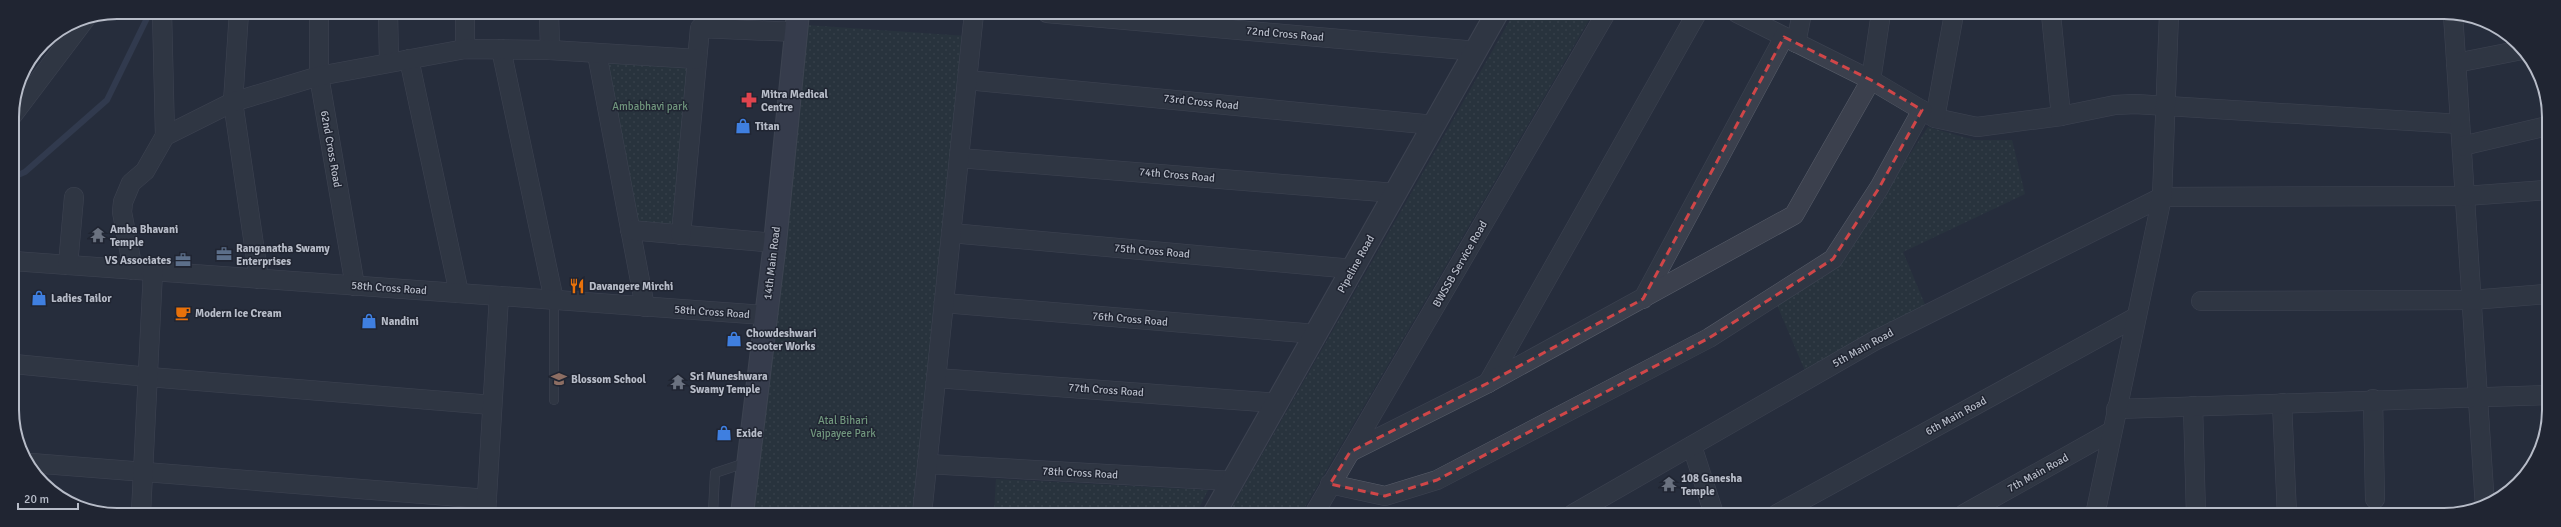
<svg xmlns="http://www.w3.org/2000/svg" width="2561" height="527" font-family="Signika,sans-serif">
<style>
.grass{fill:url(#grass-dots)}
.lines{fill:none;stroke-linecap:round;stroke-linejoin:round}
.stream{stroke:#3f4a64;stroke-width:6}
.service-casing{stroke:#595e6b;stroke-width:10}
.minor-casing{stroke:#595e6b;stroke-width:20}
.tertiary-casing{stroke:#595e6b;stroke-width:24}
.secondary-casing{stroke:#595e6b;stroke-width:24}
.service{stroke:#3b404d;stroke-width:9}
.minor{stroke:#3b404d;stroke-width:19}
.tertiary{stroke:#3b404d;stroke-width:22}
.secondary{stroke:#494f5f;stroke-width:22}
.marked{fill:none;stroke:#d04648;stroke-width:3;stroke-dasharray:8 5;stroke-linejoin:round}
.labels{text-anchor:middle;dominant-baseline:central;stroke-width:3;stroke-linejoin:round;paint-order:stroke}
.street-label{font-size:11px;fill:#b7bcc8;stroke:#202532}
.poi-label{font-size:11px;font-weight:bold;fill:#b7bcc8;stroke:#202532;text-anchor:start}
.park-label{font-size:11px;fill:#70967d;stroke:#202532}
.rim{fill:none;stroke:#b7bcc8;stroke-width:2}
</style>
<defs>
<pattern id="grass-dots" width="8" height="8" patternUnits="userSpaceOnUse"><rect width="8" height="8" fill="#2a3b3f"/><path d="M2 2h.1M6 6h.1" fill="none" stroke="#475559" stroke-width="1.8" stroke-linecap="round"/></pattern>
</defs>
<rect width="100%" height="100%" fill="#272e3d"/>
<g class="grass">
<polygon points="1514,13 1593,13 1301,514 1228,514"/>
<polygon points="806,25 966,36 918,514 748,514"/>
<polygon points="603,62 691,66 676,225 634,221"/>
<polygon points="1928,127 1974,140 2012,140 2025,194 1903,252 1926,307 1806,373 1777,305 1837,264"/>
<polygon points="996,479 1208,490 1196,514 994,514"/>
</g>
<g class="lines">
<polyline class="stream" points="13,177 25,172 107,100 150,12"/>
<defs>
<g id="service">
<polyline points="554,300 554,400"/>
<polyline points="713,513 715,473 748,462"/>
</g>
<g id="minor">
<polyline points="162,12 165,136"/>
<polyline points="239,12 233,102 259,279"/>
<polyline points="319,12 319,76 355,286"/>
<polyline points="388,12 389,61"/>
<polyline points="549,12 550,50"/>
<polyline points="1047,13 1476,51"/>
<polyline points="1737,13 1871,80 1935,118 1977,127 2061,116 2115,105 2135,104 2460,124"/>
<polyline points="2051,14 2061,116"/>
<polyline points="2453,14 2485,507"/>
<polyline points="1796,43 1802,13"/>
<polyline points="465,49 465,12"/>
<polyline points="501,49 554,300"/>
<polyline points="597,54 645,307"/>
<polyline points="409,59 459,293"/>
<polyline points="2456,63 2522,50"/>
<polyline points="967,80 1434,125"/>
<polyline points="12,116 86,18"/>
<polyline points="1935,118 1954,14"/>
<polyline points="2462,146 2547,126"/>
<polyline points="959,158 1395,193"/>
<polyline points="630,230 775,243"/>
<polyline points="951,233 1353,269"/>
<polyline points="681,235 700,28 797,32"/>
<polyline points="13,261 765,315"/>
<polyline points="68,265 74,197"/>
<polyline points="133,270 122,212 123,202 131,183 145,171 165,136 233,102 319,76 465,49 550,50 697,59"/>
<polyline points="1643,299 1784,37"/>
<polyline points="2201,301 2471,300 2547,294"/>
<polyline points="944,303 1316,334"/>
<polyline points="14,364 149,377 492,405"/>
<polyline points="936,378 1277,403"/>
<polyline points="1488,383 1697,13"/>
<polyline points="2373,399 2375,499"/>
<polyline points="2282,403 2287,515"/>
<polyline points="2193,406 2196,515"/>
<polyline points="2116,409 2547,395"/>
<polyline points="1692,446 1714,514"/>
<polyline points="1350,452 1488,383 1794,215 1871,80 1881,13"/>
<polyline points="31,463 487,499"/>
<polyline points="927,464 1233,481"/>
<polyline points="1330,484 1385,496 1437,480 1709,338 1833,259 1879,188 1922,110"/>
<polyline points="141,513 153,271"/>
<polyline points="486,513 499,296"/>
<polyline points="922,514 974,13"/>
<polyline points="1314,514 1606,13"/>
<polyline points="1573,514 1874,341 2162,197 2465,196 2547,190"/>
<polyline points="1777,514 2136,317"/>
<polyline points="1964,514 2112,431"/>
<polyline points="2095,515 2162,197 2169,14"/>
</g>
<polyline id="tertiary" points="1214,514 1497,13"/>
<polyline id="secondary" points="742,514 775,243 798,13"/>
</defs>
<use href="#service" class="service-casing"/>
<use href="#minor" class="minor-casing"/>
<use href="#tertiary" class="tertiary-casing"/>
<use href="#secondary" class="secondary-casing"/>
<use href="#service" class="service"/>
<use href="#minor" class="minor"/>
<use href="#tertiary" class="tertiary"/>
<use href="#secondary" class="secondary"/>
</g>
<path d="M0 0H2561V527H0ZM 1784,37 L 1871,80 L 1922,110 L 1879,188 L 1833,259 L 1709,338 L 1437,480 L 1385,496 L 1330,484 L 1350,452 L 1488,383 L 1643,299 Z" fill="#272e3d" fill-opacity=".55" fill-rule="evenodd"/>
<path class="marked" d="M 1784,37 L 1871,80 L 1922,110 L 1879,188 L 1833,259 L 1709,338 L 1437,480 L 1385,496 L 1330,484 L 1350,452 L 1488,383 L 1643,299 Z"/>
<defs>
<symbol id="pharmacy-bare" viewBox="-9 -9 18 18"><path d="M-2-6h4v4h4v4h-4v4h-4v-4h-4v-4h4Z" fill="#e0444e" stroke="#202532" stroke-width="2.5" paint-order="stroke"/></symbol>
<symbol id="shop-bare" viewBox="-9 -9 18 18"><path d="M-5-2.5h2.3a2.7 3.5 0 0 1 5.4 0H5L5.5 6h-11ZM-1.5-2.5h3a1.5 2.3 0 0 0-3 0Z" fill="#3f7fe0" stroke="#202532" stroke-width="2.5" paint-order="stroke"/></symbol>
<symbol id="temple-bare" viewBox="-9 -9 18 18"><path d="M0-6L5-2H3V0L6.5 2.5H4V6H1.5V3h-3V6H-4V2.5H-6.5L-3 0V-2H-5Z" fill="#6b7280" stroke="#202532" stroke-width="2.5" paint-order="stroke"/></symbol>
<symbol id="office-bare" viewBox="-9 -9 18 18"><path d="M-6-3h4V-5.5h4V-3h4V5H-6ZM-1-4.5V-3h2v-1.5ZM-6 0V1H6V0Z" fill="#5c6f8a" stroke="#202532" stroke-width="2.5" paint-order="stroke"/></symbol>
<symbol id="restaurant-bare" viewBox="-9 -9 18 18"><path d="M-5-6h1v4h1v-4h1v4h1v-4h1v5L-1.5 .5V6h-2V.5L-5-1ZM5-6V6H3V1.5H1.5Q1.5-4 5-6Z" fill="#e8710a" stroke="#202532" stroke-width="2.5" paint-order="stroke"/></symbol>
<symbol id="cafe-bare" viewBox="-9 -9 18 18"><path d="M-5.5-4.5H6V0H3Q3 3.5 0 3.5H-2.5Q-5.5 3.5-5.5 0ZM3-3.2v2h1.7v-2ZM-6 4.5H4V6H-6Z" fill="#e8710a" stroke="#202532" stroke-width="2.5" paint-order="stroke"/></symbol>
<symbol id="school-bare" viewBox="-9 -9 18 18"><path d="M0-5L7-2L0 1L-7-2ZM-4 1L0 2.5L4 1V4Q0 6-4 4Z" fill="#8d6e63" stroke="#202532" stroke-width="2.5" paint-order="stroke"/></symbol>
</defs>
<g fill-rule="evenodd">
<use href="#pharmacy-bare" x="738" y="89" width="22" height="22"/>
<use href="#shop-bare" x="732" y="115" width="22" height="22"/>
<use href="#temple-bare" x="87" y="224" width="22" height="22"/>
<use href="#office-bare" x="213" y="243" width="22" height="22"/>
<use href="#office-bare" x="172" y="249" width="22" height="22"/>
<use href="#restaurant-bare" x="566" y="275" width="22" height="22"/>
<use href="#shop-bare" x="28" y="287" width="22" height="22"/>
<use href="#cafe-bare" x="172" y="302" width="22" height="22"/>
<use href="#shop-bare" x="358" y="310" width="22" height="22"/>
<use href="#shop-bare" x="723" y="328" width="22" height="22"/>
<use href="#school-bare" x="548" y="368" width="22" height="22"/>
<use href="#temple-bare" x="667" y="371" width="22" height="22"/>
<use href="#shop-bare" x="713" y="422" width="22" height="22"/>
<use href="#temple-bare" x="1658" y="473" width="22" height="22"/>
</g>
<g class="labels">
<g class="street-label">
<text transform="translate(1285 34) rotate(5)">72nd Cross Road</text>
<text transform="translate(1201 102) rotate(6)">73rd Cross Road</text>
<text transform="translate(331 149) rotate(80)">62nd Cross Road</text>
<text transform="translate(1177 175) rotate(5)">74th Cross Road</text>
<text transform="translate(1152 251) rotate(5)">75th Cross Road</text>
<text transform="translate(772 263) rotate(-83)">14th Main Road</text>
<text transform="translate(1356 264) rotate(-61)">Pipeline Road</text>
<text transform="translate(1460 264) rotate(-60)">BWSSB Service Road</text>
<text transform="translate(389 288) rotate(4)">58th Cross Road</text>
<text transform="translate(712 312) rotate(4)">58th Cross Road</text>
<text transform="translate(1130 319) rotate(5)">76th Cross Road</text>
<text transform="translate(1863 348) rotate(-29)">5th Main Road</text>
<text transform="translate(1106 390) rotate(4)">77th Cross Road</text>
<text transform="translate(1956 416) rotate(-29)">6th Main Road</text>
<text transform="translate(1080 473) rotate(3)">78th Cross Road</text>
<text transform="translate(2038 473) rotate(-29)">7th Main Road</text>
</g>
<g class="poi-label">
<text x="761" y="94">Mitra Medical<tspan x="761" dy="13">Centre</tspan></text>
<text x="755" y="126">Titan</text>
<text x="110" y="229">Amba Bhavani<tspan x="110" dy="13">Temple</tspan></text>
<text x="236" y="248">Ranganatha Swamy<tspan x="236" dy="13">Enterprises</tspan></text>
<text x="171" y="260" text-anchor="end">VS Associates</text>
<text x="589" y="286">Davangere Mirchi</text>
<text x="51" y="298">Ladies Tailor</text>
<text x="195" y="313">Modern Ice Cream</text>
<text x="381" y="321">Nandini</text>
<text x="746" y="333">Chowdeshwari<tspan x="746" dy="13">Scooter Works</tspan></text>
<text x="690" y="376">Sri Muneshwara<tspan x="690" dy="13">Swamy Temple</tspan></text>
<text x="571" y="379">Blossom School</text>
<text x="736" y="433">Exide</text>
<text x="1681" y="478">108 Ganesha<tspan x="1681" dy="13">Temple</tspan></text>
</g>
<g class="park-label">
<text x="650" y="106">Ambabhavi park</text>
<text x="843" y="420">Atal Bihari<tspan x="843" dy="13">Vajpayee Park</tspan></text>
</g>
</g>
<path d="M0 0H2561V527H0ZM117 19H2444A98 98 0 0 1 2542 117V410A98 98 0 0 1 2444 508H117A98 98 0 0 1 19 410V117A98 98 0 0 1 117 19Z" fill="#202532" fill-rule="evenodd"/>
<path class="rim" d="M117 19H2444A98 98 0 0 1 2542 117V410A98 98 0 0 1 2444 508H117A98 98 0 0 1 19 410V117A98 98 0 0 1 117 19Z"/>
<path d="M18 503v6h60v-6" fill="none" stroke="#b7bcc8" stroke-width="2"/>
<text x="24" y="503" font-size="12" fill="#b7bcc8" stroke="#202532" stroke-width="3" paint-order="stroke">20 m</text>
</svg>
